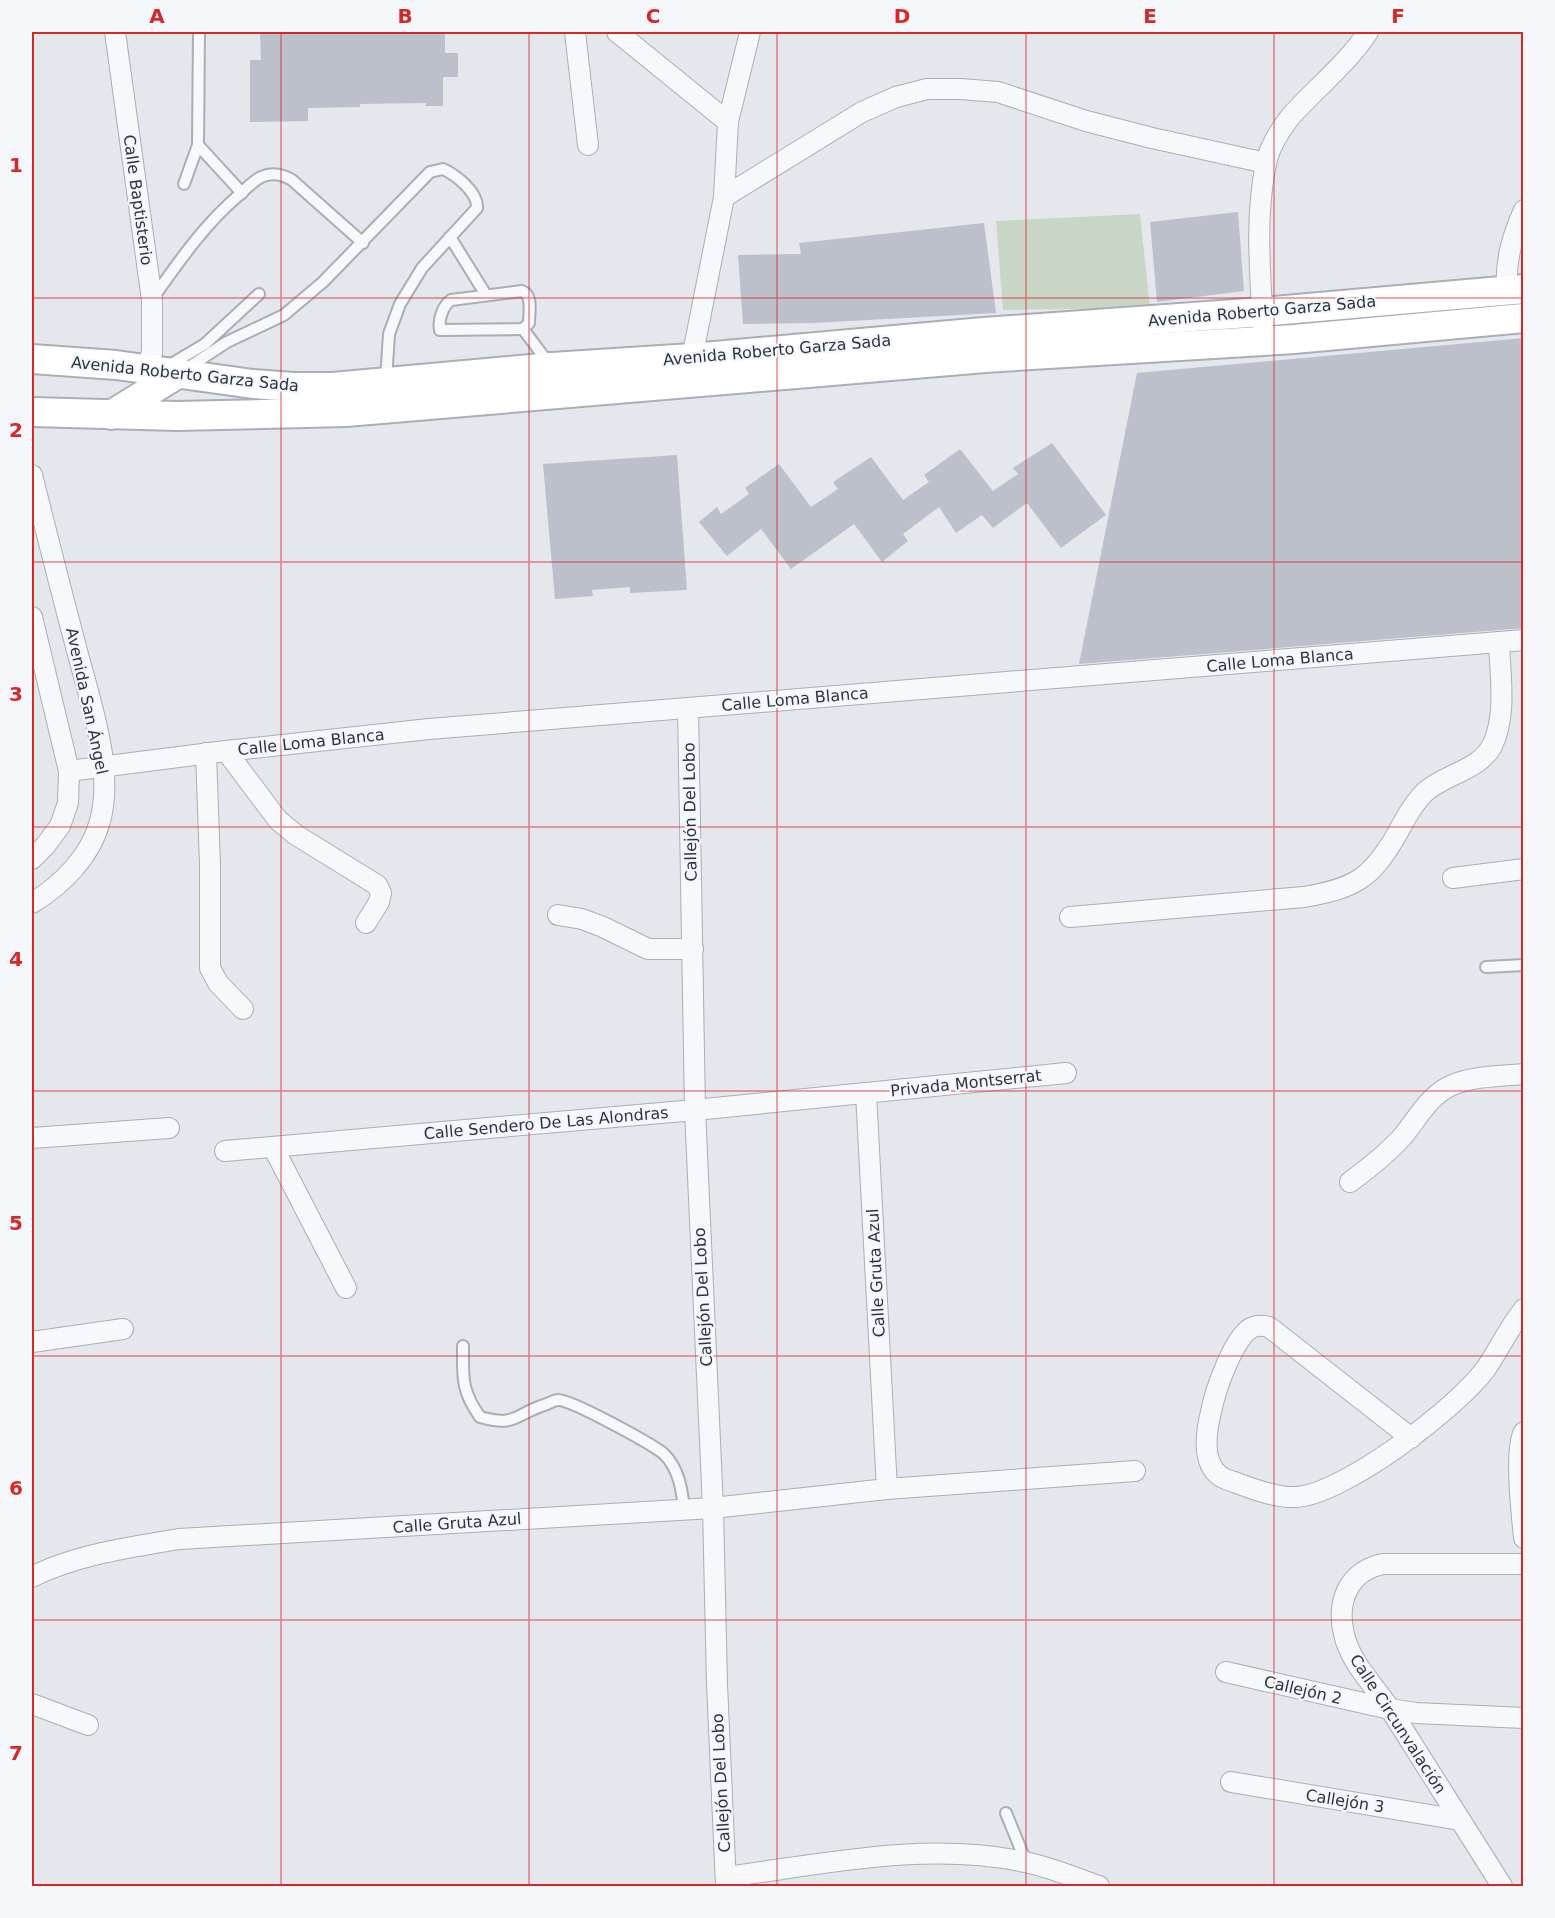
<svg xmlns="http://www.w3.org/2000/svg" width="1555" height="1918" font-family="'DejaVu Sans',sans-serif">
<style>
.green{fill:#c9d6c5}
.building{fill:#bbc0ca}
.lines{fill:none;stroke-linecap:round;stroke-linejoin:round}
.lane-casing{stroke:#a9aeb7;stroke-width:14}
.street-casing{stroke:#a9aeb7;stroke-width:22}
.secondary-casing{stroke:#a9aeb7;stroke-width:32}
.lane{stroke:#f7f8fa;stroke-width:10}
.street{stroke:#f7f8fa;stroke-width:20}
.secondary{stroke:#fff;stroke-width:28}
.grid{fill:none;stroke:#d62828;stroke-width:1.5;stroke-opacity:0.55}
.labels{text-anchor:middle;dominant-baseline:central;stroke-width:4.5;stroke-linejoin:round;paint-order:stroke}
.street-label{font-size:16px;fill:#2b3445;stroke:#f4f6f9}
.neatline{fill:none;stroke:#d62828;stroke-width:2}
.grid-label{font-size:20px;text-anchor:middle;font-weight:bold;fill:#d62828}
</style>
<rect width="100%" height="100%" fill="#e4e7ec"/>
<polygon class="green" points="1140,214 1150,308 1003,310 996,221"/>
<g class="building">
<polygon points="260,32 433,32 433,34 445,34 445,53 458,53 458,77 443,77 443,106 425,106 426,103 360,104 360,107 308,108 308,121 250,122 250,60 261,60"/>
<polygon points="1238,212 1244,291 1157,302 1150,222"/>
<polygon points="984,223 996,313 813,323 743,324 738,255 801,254 799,243"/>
<polygon points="1524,338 1524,628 1079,664 1137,373"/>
<polygon points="1052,443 1106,515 1061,548 1027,503 993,528 982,515 956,533 939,507 903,534 908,541 882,562 854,524 791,569 761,529 727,556 699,522 717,507 721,514 749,494 745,488 779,464 811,507 838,489 833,482 871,457 903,500 929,482 924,475 960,449 993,491 1018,474 1013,468"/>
<polygon points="677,455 687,590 630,593 630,587 592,590 593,596 555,599 543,464"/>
</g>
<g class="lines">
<defs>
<g id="lane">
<polyline points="198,145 242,193"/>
<polyline points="184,184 198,145 199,32"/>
<polyline points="450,237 486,295"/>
<path d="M 522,291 C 533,295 529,312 529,323 L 523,329 L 440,330 C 438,319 443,306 451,300 Z"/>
<path d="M 153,298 C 180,260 204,225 239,195 C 246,189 253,181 261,177 C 272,172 282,174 292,180 L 363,243"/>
<polyline points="523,329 550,365"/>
<polyline points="168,366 205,344 259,294"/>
<path d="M 186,369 L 227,342 L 284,315 L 323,282 L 430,172 L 443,169 C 456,175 478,192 477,208 L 422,268 L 400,304 L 389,334 L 386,380"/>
<polyline points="1486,967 1524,965"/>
<path d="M 463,1346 C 463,1378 461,1390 480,1417 C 516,1427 514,1415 544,1405 C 548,1404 554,1400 558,1400 C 572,1400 652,1444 664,1454 C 679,1469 682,1490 684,1509"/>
<polyline points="1006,1813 1026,1862"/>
</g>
<g id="street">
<polyline points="115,32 152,300 152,353 146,368"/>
<polyline points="575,32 588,145"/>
<polyline points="617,32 728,122"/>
<polyline points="724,197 862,112 896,97 927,89 961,89 998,92 1086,121 1152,138 1266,163"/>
<path d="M 1507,290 C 1505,261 1512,237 1524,210"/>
<path d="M 1263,325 C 1260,273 1255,216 1266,164 C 1269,147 1280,130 1291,116 C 1317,87 1347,64 1368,32"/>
<polyline points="692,358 724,197 728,122 750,32"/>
<path d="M 32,475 C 46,531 60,587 75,643 C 88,695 115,768 100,821 C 91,856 62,885 32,903"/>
<polyline points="32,617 69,771 68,803 60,826 45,846 32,859"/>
<polyline points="688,708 695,1110 713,1508 717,1684 726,1886"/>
<polyline points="226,751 278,820 296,835 377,885 381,893 379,902 366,923"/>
<polyline points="206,753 210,865 210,968 218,983 243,1009"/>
<polyline points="69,771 226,751 429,729 1524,640"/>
<polyline points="1453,878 1524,869"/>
<polyline points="558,915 582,919 603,927 648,949 693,949"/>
<path d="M 1070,917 L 1304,897 C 1355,888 1371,879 1397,834 C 1405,819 1413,804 1425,792 C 1445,774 1478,771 1492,746 C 1507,716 1500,674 1499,642"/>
<polyline points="32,1138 169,1128"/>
<polyline points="273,1147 346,1288"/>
<polyline points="225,1151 695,1110 1066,1073"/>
<path d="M 1350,1182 C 1369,1168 1387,1154 1403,1136 C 1417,1119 1429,1096 1450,1086 C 1472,1076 1500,1076 1524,1074"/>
<polyline points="32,1342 123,1329"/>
<path d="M 1524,1432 C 1514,1447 1522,1517 1524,1538"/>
<path d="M 1411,1438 L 1269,1327 C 1261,1325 1254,1325 1248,1330 C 1231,1345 1215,1391 1211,1412 C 1206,1432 1201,1462 1220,1476 C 1225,1480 1232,1481 1237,1483 C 1252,1489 1279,1498 1295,1497 C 1342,1496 1460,1406 1487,1367 C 1500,1348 1509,1327 1524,1309"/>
<polyline points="887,1489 1135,1471"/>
<path d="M 32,1577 C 74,1555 132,1547 179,1539 L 713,1508 L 887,1489 L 866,1093"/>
<polyline points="1226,1672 1390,1709 1416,1713 1524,1718"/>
<polyline points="32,1704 88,1725"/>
<polyline points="1231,1782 1460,1820"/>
<path d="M 726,1877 C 825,1864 926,1841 1025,1862 C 1050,1867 1075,1878 1099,1886"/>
<path d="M 1502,1886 C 1465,1828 1429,1770 1392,1712 C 1376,1687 1350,1663 1344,1634 C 1336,1601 1349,1571 1383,1564 L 1524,1564"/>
</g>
<g id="secondary">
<polyline points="32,359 116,365 253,384 293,387 333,387 552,367 692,358 984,332 1262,312 1524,289"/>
<polyline points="32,412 177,416 346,412 985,358 1294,339 1524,318"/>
<polyline points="111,415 179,373"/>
</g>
</defs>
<use href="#lane" class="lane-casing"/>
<use href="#street" class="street-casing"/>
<use href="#secondary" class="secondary-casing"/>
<use href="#lane" class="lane"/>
<use href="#street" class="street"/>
<use href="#secondary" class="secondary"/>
</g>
<path class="grid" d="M 281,32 L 281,1886M 529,32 L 529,1886M 777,32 L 777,1886M 1026,32 L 1026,1886M 1274,32 L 1274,1886M 32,298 L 1524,298M 32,562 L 1524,562M 32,827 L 1524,827M 32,1091 L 1524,1091M 32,1356 L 1524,1356M 32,1620 L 1524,1620"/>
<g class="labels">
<g class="street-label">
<text transform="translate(138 200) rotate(82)">Calle Baptisterio</text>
<text transform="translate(1262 311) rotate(-5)">Avenida Roberto Garza Sada</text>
<text transform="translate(777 350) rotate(-5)">Avenida Roberto Garza Sada</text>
<text transform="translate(185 374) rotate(6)">Avenida Roberto Garza Sada</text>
<text transform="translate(1280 660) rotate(-5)">Calle Loma Blanca</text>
<text transform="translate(795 699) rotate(-5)">Calle Loma Blanca</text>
<text transform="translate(87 701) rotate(78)">Avenida San Ángel</text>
<text transform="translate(311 742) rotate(-6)">Calle Loma Blanca</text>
<text transform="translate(690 812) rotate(-91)">Callejón Del Lobo</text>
<text transform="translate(966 1083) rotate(-6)">Privada Montserrat</text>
<text transform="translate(546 1123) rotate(-5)">Calle Sendero De Las Alondras</text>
<text transform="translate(876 1273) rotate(-93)">Calle Gruta Azul</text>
<text transform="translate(703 1297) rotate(-93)">Callejón Del Lobo</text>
<text transform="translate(457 1523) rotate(-4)">Calle Gruta Azul</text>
<text transform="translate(1303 1690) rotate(13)">Callejón 2</text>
<text transform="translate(1398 1724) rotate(57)">Calle Circunvalación</text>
<text transform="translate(721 1783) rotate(-93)">Callejón Del Lobo</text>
<text transform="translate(1345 1801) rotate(9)">Callejón 3</text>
</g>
</g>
<rect width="1555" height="1918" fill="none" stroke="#f4f6f9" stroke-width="66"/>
<rect x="33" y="33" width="1489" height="1852" class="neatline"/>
<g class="grid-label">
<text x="157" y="23">A</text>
<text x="405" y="23">B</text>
<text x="653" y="23">C</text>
<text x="902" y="23">D</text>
<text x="1150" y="23">E</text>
<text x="1398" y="23">F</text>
<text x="16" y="172">1</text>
<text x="16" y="437">2</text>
<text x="16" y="701">3</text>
<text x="16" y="966">4</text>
<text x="16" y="1230">5</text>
<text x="16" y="1495">6</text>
<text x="16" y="1760">7</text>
</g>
</svg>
